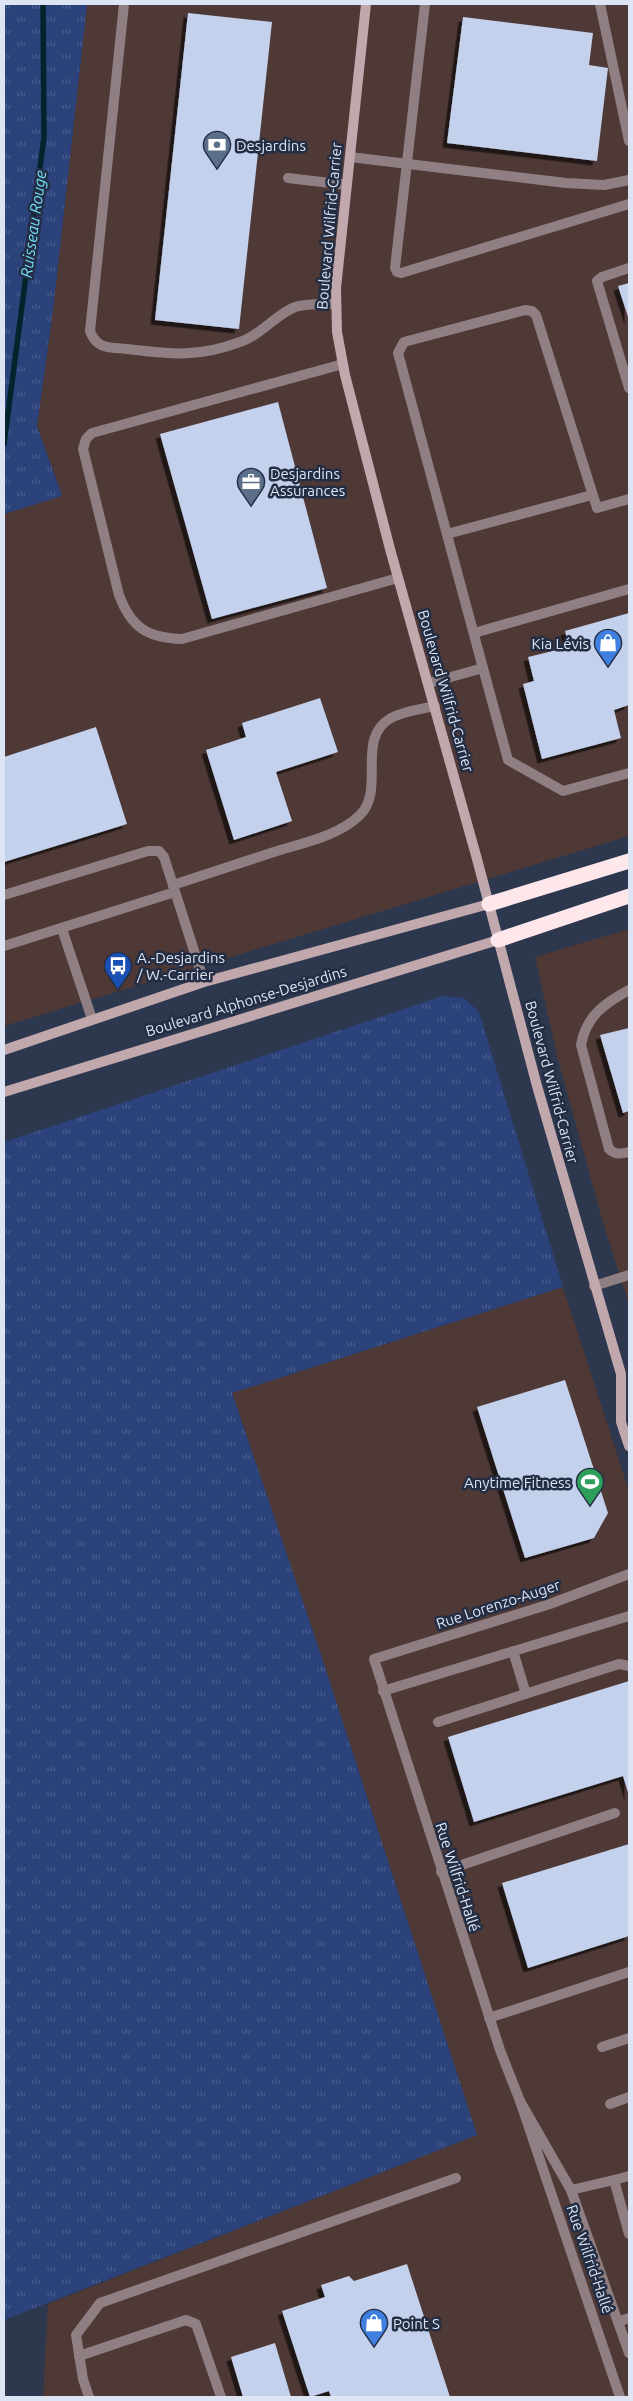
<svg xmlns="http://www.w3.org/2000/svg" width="633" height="2401" font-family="Ubuntu,sans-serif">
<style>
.commercial{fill:#4e3937}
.grass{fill:url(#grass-tufts)}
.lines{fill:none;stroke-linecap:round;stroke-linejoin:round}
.stream{stroke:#02242b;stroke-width:5.5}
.building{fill:#c4d1ed;filter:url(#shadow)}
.lane{stroke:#8f7f82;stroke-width:10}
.street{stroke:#8f7f82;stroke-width:10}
.secondary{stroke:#c0a8ac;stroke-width:10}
.highway{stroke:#fee7eb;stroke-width:15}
.labels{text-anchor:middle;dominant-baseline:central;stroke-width:5;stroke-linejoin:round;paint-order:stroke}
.poi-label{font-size:15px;fill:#dde4f3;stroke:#232d43;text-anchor:start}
.street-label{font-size:15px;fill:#dde4f3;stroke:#232d43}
.water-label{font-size:16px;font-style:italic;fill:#72dff6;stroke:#232d43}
</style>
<defs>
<pattern id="grass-tufts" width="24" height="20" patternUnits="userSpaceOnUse" patternTransform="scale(1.25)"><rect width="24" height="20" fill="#2b427b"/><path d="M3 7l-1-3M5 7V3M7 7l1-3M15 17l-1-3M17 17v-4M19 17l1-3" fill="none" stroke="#495d8e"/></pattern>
<filter id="shadow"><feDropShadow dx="-4.5" dy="4.5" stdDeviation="0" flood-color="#0009"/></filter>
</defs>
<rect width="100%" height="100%" fill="#2d374e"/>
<g class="commercial">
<polygon points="87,4 629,4 629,836 4,1026 4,514 62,495 37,426 53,310"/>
<polygon points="629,929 629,1305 602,1219 557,1056 535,957"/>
<polygon points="563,1287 629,1491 629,2397 43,2397 48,2304 477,2135 319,1649 232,1393"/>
</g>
<g class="grass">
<polygon points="4,4 87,4 53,310 37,426 62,496 4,514"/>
<polygon points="443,996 464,998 479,1012 563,1287 232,1393 319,1649 477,2135 4,2320 4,1142"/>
</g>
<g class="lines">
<polyline class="stream" points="4,444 44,137 43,4"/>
</g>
<g class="building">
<polygon points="188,13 272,22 239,329 155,320"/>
<polygon points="463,17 593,33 589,65 608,68 597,161 447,143"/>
<polygon points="629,283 629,320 618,286"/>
<polygon points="278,402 327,588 212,619 160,434"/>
<polygon points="629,613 629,705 614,710 621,738 542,759 523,684 534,681 528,657 569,647 565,631"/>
<polygon points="320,698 338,752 276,772 292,821 234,840 206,750 246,737 242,723"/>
<polygon points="96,727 127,824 4,862 4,757"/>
<polygon points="629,1028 629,1111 623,1113 600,1035"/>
<polygon points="565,1380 608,1513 594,1538 525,1558 477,1407"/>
<polygon points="629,1681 629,1796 623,1776 474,1822 448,1737"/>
<polygon points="629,1844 629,1936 528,1968 502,1883"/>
<polygon points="407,2264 450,2397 331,2397 329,2391 310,2397 282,2311 325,2297 321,2285 349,2276 354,2281"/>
<polygon points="275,2343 291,2397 243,2397 231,2357"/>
</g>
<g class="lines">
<g class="lane">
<path d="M 124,4 L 90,331 C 97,350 110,347 127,349 C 171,354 197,358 240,342 C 261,335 275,315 295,307 C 308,303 323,304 336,304"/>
<polyline points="425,4 395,268 397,272 401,273 629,204"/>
<polyline points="600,4 629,141"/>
<polyline points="350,157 566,183 604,185 629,180"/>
<polyline points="288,178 347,185"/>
<polyline points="629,268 602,277 597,281 629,388"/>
<path d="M 343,364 L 92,433 L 86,439 L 83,449 L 119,595 C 131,627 147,638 182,639 L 398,578"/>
<polyline points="447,534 592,495"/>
<polyline points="474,633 629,589"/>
<polyline points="483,668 508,760 563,791 629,773"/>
<polyline points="429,683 483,668 398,353 404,342 525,310 532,311 536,315 597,508 629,499"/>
<path d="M 173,885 C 207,874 240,863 274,852 C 302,843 339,836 360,815 C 386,789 355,738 391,718 C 404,711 422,709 435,706"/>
<polyline points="4,895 148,851 159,851 164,857 204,982"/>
<polyline points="62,929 92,1019"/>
<polyline points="4,946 175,892"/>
<path d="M 629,990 C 605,1003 586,1016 581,1045 L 609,1149 C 615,1155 621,1154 629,1152"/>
<polyline points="513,1651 526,1694"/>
<polyline points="438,1722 619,1664 629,1666"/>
<polyline points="441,1872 615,1813"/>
<polyline points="489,2018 629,1972"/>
<polyline points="602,2047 629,2038"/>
<polyline points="610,2104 629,2097"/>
<polyline points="614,2180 629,2176"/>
<polyline points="571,2190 614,2180 629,2234"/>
<polyline points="618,2322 629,2318"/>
<polyline points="79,2356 186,2320 196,2324 221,2397"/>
<polyline points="89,2397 83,2379 76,2335 100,2303 456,2178"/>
</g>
<g class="street">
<polyline points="594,1286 629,1275"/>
<polyline points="383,1691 629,1616"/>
<polyline points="520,2101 500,2050 374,1659 550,1604 629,1574"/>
<polyline points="620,2397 520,2101 571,2190 629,2353"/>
</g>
<g class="secondary">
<polyline points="366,4 336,288 337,332 345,375 390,549 477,859 537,1086 621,1374 621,1422 629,1446"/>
<polyline points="4,1050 204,982 489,904"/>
<polyline points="4,1092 498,940"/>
</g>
<g class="highway">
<polyline points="489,904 629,861"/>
<polyline points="498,940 629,896"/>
</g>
</g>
<defs>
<symbol id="bank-pin" viewBox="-11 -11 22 30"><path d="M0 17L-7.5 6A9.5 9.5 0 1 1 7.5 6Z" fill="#5c6f8a" stroke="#232d43"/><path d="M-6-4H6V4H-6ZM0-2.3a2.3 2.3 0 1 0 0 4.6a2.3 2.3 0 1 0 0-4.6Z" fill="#fff"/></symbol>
<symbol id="office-pin" viewBox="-11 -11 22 30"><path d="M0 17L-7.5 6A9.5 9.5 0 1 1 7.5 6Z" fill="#5c6f8a" stroke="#232d43"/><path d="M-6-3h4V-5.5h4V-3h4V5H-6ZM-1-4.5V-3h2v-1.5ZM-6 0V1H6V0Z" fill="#fff"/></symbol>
<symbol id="shop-pin" viewBox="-11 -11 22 30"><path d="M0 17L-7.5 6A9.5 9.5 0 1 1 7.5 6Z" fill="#3f7fe0" stroke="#232d43"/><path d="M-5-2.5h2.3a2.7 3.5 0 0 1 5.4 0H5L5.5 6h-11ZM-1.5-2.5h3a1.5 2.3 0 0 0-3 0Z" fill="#fff"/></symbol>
<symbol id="bus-pin" viewBox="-11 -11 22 30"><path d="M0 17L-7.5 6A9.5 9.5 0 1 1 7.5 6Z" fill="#1a4fb4" stroke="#232d43"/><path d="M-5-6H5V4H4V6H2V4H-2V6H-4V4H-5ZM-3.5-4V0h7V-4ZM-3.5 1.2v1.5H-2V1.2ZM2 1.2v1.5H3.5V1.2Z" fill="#fff"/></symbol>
<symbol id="stadium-pin" viewBox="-11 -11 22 30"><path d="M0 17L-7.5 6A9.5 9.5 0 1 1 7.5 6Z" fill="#2e9e5b" stroke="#232d43"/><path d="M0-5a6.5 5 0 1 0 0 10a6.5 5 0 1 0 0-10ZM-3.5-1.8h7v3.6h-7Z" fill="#fff"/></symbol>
</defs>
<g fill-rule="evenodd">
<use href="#bank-pin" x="201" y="129" width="32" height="43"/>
<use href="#office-pin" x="235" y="466" width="32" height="43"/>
<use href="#shop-pin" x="592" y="627" width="32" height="43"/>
<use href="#bus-pin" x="102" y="950" width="32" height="43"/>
<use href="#stadium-pin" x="574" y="1466" width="32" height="43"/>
<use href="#shop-pin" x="358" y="2307" width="32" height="43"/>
</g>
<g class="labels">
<g class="poi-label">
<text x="236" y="145">Desjardins</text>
<text x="270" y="473">Desjardins<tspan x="270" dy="17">Assurances</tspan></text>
<text x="589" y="643" text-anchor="end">Kia Lévis</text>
<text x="137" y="957">A.-Desjardins<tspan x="137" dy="17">/ W.-Carrier</tspan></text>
<text x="571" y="1482" text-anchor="end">Anytime Fitness</text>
<text x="393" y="2323">Point S</text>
</g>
<g class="street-label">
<text transform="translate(329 226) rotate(-85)">Boulevard Wilfrid-Carrier</text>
<text transform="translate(446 691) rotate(74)">Boulevard Wilfrid-Carrier</text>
<text transform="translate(246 1001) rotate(-17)">Boulevard Alphonse-Desjardins</text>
<text transform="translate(552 1082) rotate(75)">Boulevard Wilfrid-Carrier</text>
<text transform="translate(498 1604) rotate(-18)">Rue Lorenzo-Auger</text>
<text transform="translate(458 1877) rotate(72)">Rue Wilfrid-Hallé</text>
<text transform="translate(590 2259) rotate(71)">Rue Wilfrid-Hallé</text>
</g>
<g class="water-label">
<text transform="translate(33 224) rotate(-82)">Ruisseau Rouge</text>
</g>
</g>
<rect width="633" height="2401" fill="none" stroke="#dde4f3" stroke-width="10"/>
</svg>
